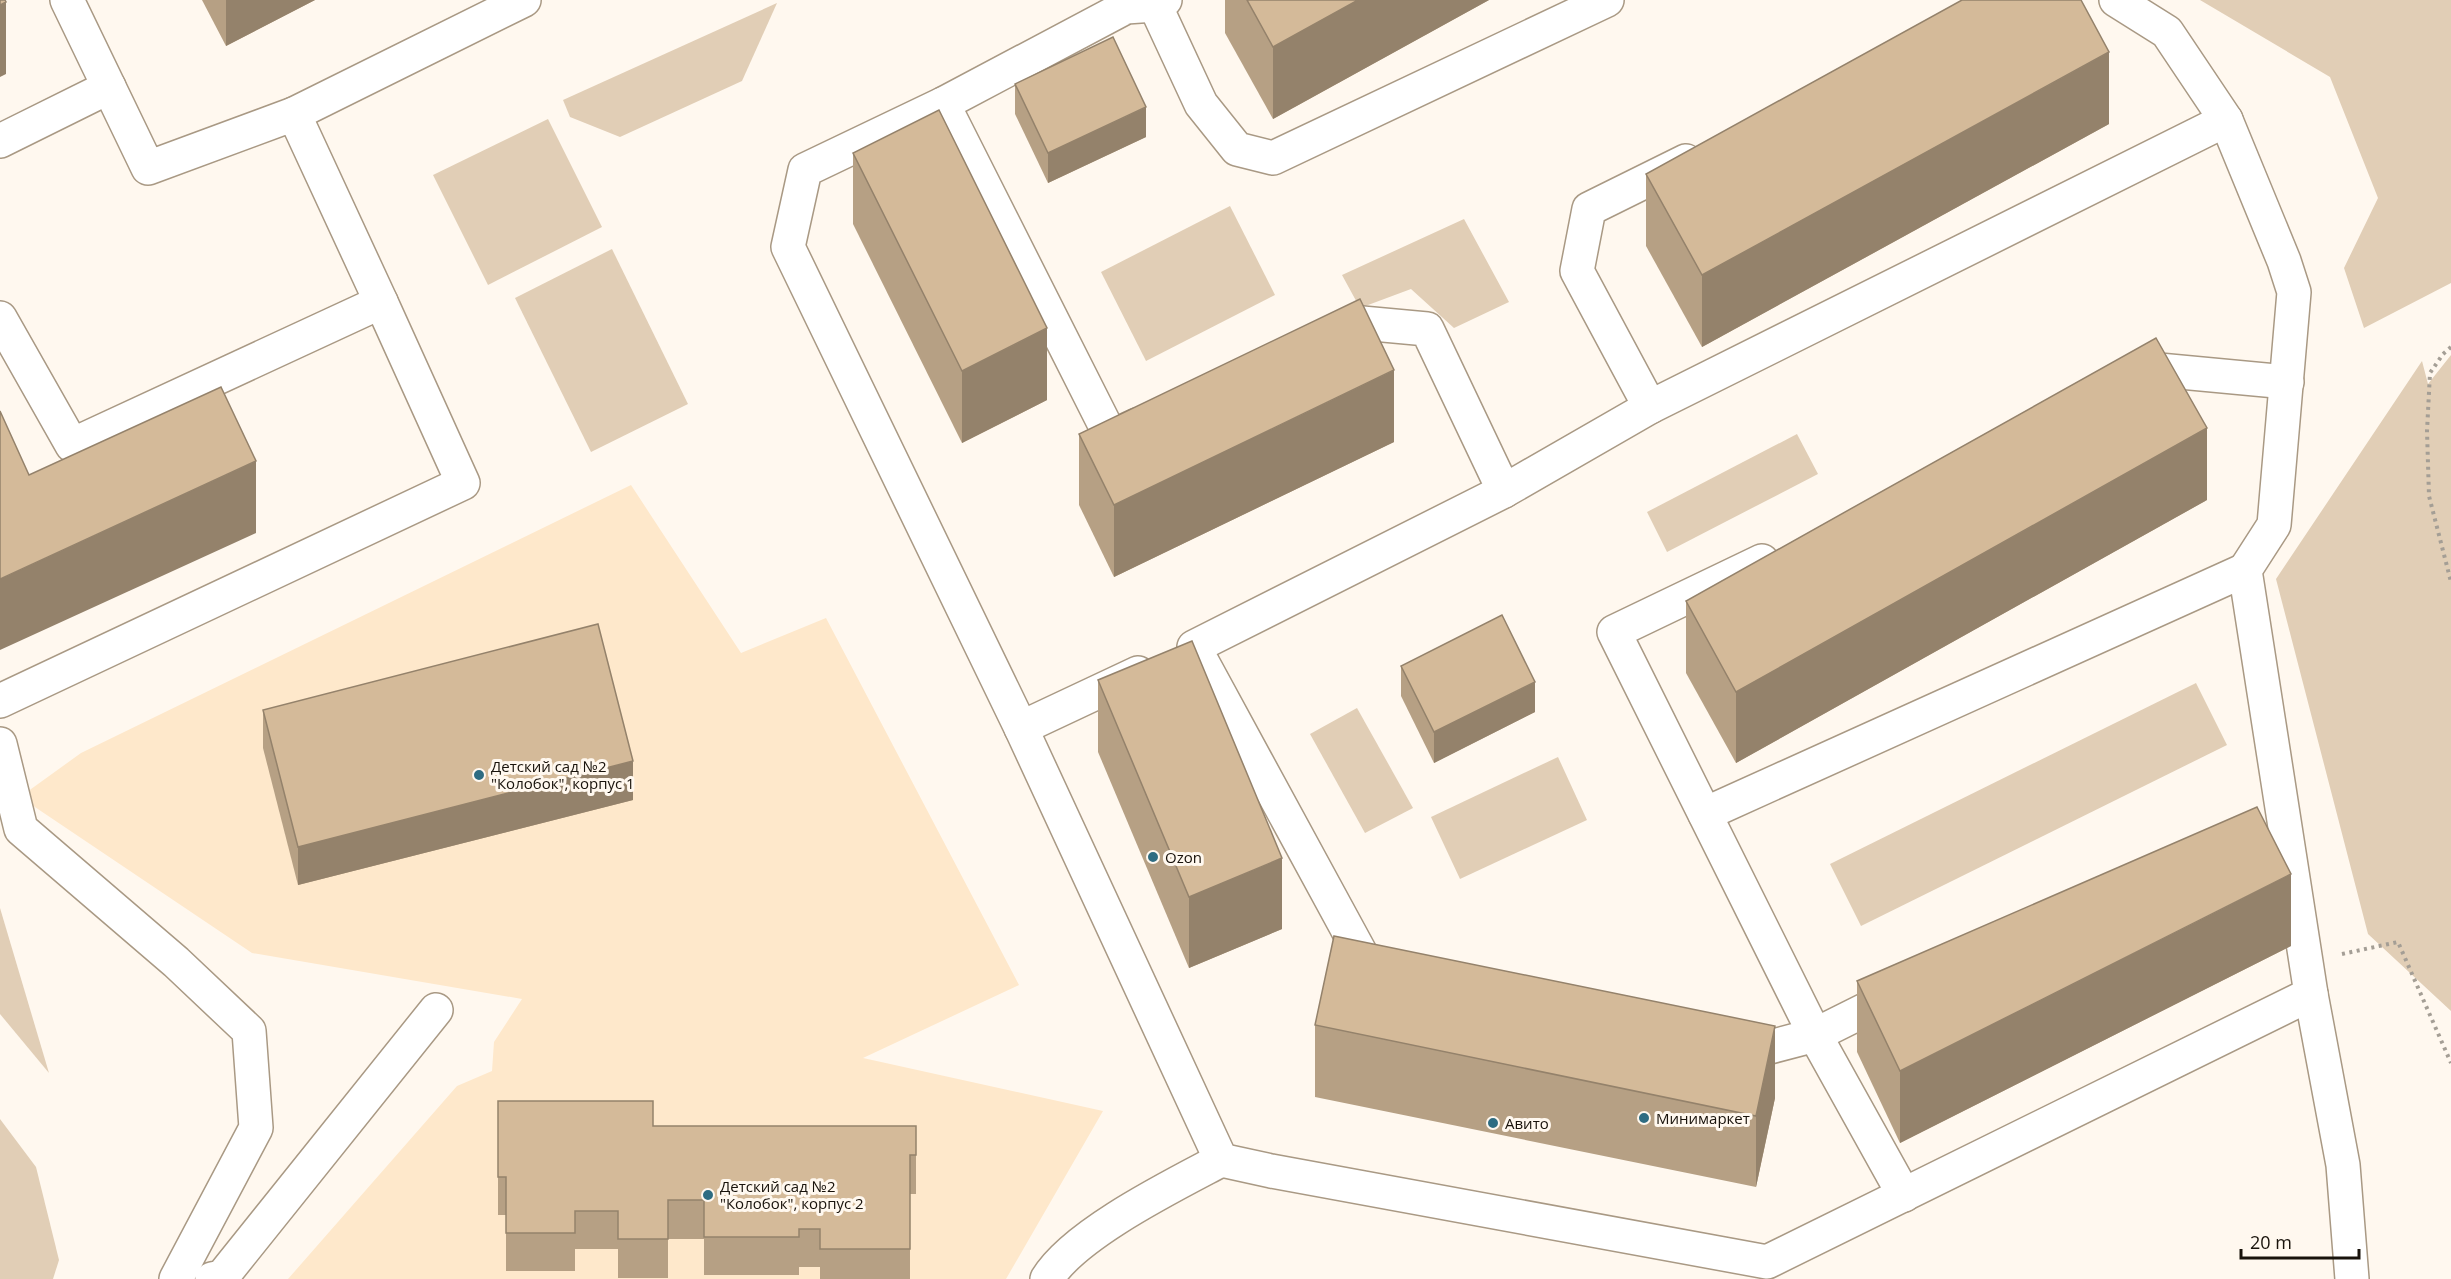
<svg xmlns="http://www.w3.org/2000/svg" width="2451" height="1279" font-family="'Open Sans',sans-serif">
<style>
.built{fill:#fee8cb}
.green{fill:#e1ceb6}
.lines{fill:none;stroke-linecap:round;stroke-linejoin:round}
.minor-casing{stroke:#a99984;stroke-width:36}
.path{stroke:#a49e95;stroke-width:4;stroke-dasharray:3 4.5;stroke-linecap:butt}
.minor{stroke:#fff;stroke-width:33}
.wall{fill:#b6a084}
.shaded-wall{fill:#94826b}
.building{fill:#d4ba99;stroke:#94826b;stroke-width:1.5}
.poi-dot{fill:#2e6c82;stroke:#fff8ef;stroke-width:2}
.labels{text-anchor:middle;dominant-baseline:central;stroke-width:6;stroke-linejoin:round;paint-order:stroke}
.poi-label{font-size:15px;fill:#18120b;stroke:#fff8ef;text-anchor:start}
</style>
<rect width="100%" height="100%" fill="#fff8ef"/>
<polygon class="built" points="631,485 741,653 826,618 1019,985 863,1058 1103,1111 1006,1279 288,1279 457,1086 492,1071 494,1042 522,999 252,953 20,797 81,753"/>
<g class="green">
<polygon points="2200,0 2451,0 2451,283 2364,328 2344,268 2378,198 2330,77"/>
<polygon points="777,3 742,81 620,137 570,117 563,100"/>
<polygon points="548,119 602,227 488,285 433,175"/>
<polygon points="1230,206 1275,295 1146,361 1101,272"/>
<polygon points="1464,219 1509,302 1454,328 1411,289 1360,308 1342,275"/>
<polygon points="612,249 688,404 591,452 515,298"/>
<polygon points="2451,355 2451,1011 2368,934 2276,579 2422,361 2428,384"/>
<polygon points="1797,434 1818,474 1667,552 1647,512"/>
<polygon points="2196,683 2227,745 1861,926 1830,864"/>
<polygon points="1357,708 1413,808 1365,833 1310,734"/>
<polygon points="1558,757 1587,820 1460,879 1431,817"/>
<polygon points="0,908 49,1073 0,1014"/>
<polygon points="0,1119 36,1167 59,1260 53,1279 0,1279"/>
</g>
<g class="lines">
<defs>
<g id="minor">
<polyline points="1165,0 1155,5 1126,7 943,104 805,170 788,247 1021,728 1221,1160 1271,1171 1767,1262 2311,994 2245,570 2274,525 2294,292 2284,261 2226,120 2167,32 2116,0"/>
<polyline points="1155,5 1201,104 1237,149 1273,158 1607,0"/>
<polyline points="943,104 1111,437 1137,425"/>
<polyline points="294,114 524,0"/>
<polyline points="0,141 109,87"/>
<polyline points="0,318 72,445 381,302 294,114 148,168 67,0"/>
<polyline points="1331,337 1362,323 1427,329 1504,491 1650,407 2226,120"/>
<polyline points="2133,383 2159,370 2287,382"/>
<polyline points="1650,407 1577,271 1589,209 1686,161"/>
<polyline points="1762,561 1614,632 1815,1035 1897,994"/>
<polyline points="0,701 463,483 381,302"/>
<polyline points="1021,728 1138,673"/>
<polyline points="0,744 21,829 176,962 249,1031 256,1128 176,1279"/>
<polyline points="1705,814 2245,570"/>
<polyline points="1374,978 1194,647 1504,491"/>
<polyline points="2311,994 2343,1165 2352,1279"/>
<polyline points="1731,1050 1747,1053 1815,1035 1904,1195"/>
<polyline points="212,1279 222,1277 436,1010"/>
<path d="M 1047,1279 C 1074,1234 1174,1185 1221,1160"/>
</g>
</defs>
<use href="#minor" class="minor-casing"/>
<g class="path">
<polyline points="2451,347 2443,354 2430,373 2427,431 2429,496 2451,582"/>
<polyline points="2342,954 2398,942 2451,1063"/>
</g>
<use href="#minor" class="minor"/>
</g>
<g class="wall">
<polygon points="202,0 315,0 226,46"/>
<polygon points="1225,0 1489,0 1273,119 1225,33"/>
<polygon points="1015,84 1146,137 1048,183 1015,114"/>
<polygon points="2109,124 1702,347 1646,246 1646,174"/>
<polygon points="853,153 1047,400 962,443 853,224"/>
<polygon points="1079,434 1394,442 1114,577 1079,505"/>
<polygon points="2207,500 1736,763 1686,673 1686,601"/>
<polygon points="1401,666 1535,712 1434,763 1401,696"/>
<polygon points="1098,680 1282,929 1189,968 1098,752"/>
<polygon points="263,710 633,800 298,885 263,748"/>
<polygon points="2291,946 1900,1143 1857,1052 1857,981"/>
<polygon points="1315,1025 1775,1098 1756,1187 1315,1097"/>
<polygon points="498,1101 653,1126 916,1126 916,1194 910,1194 910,1279 820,1279 820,1267 799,1267 799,1275 704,1275 704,1239 668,1239 668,1278 618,1278 618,1249 575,1249 575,1271 506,1271 506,1215 498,1215"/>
</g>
<g class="shaded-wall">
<polygon points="226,0 315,0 226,46"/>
<polygon points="1358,0 1489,0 1273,119 1273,47"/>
<polygon points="6,2 6,74 0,77 0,5"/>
<polygon points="2109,52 2109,124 1702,347 1702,275"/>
<polygon points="1146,107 1146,137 1048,183 1048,153"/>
<polygon points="1047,328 1047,400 962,443 962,371"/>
<polygon points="1394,370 1394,442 1114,577 1114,505"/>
<polygon points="2207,428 2207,500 1736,763 1736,692"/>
<polygon points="256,461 256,533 0,650 0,579"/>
<polygon points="1535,682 1535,712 1434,763 1434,732"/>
<polygon points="633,761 633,800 298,885 298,847"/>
<polygon points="1282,858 1282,929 1189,968 1189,897"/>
<polygon points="2291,874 2291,946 1900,1143 1900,1071"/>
<polygon points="1775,1026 1775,1098 1756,1187 1756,1116"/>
</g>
<g class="building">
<polygon points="0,0 5,0 6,2 0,5"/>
<polygon points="1247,0 1358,0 1273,47"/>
<polygon points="1962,0 2081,0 2109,52 1702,275 1646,174"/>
<polygon points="1113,37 1146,107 1048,153 1015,84"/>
<polygon points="939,110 1047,328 962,371 853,153"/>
<polygon points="1360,299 1394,370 1114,505 1079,434"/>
<polygon points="2156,338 2207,428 1736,692 1686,601"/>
<polygon points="221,387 256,461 0,579 0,411 29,475"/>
<polygon points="1502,615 1535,682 1434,732 1401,666"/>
<polygon points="598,624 633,761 298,847 263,710"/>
<polygon points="1192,641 1282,858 1189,897 1098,680"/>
<polygon points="2257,807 2291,874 1900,1071 1857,981"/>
<polygon points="1334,936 1775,1026 1756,1116 1315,1025"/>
<polygon points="498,1101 653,1101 653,1126 916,1126 916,1155 910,1155 910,1249 820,1249 820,1229 799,1229 799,1237 704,1237 704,1200 668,1200 668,1239 618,1239 618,1211 575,1211 575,1233 506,1233 506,1177 498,1177"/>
</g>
<g class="poi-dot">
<circle cx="479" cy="775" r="6"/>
<circle cx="1153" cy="857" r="6"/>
<circle cx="1644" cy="1118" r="6"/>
<circle cx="1493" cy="1123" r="6"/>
<circle cx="708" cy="1195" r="6"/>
</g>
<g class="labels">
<g class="poi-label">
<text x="491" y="766">Детский сад №2<tspan x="491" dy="17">"Колобок", корпус 1</tspan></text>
<text x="1165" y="857">Ozon</text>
<text x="1656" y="1118">Минимаркет</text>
<text x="1505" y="1123">Авито</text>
<text x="720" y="1186">Детский сад №2<tspan x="720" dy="17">"Колобок", корпус 2</tspan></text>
</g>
</g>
<path d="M2241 1249v9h118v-9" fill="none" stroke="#18120b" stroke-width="3"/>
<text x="2250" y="1249" font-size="18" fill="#18120b" stroke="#fff8ef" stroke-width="4.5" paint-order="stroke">20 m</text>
</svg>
